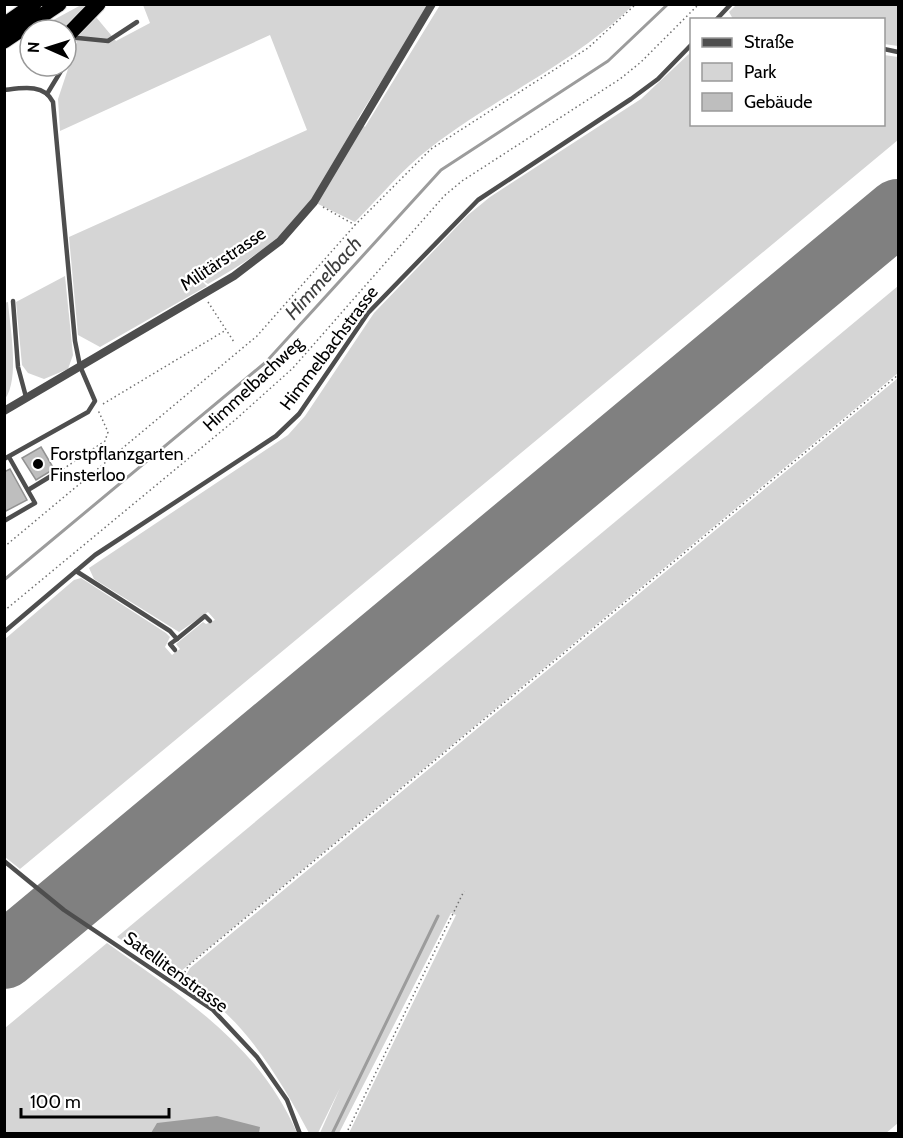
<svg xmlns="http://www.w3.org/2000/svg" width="903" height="1138" font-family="Cabin,sans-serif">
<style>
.green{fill:#d5d5d5}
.water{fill:#9c9c9c}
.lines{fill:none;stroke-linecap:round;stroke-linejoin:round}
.stream{stroke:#9c9c9c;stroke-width:3}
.runway{stroke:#808080;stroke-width:66}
.building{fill:#bebebe;stroke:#929292;stroke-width:1.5}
.highway-casing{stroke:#dbdbdb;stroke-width:17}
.path{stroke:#707070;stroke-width:1.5;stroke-dasharray:1.5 3;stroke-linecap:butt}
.lane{stroke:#4e4e4e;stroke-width:4.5}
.street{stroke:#4e4e4e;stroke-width:8}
.highway{stroke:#000;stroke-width:15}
.poi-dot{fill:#000;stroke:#fff;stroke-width:2}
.labels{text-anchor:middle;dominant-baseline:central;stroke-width:4.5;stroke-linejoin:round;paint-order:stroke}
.street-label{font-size:18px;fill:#000;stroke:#fff}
.poi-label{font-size:18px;fill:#000;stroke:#fff;text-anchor:start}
.water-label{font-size:20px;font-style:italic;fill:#3d3d3d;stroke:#fff}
</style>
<rect width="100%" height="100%" fill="#fff"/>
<g class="green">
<polygon points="737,4 898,5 898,46 884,44 884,20 733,19 729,12"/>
<path d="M 81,5 L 86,5 L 116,41 L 150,23 L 143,5 L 429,5 L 357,120 L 365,127 L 440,5 L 633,5 C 572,65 497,96 430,148 C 402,169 380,197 355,222 L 314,202 C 285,236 246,263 208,284 L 200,279 L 207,286 L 100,347 L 78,335 L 69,237 L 307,130 L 270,35 L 60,131 L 58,99 L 77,42 L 66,36 L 66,30 L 57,30 L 46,24 Z"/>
<polygon points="691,52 692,124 884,124 884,55 898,57 898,140 20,869 5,857 5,639 74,580 81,578 166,633 170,637 165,647 172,655 180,649 176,644 203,622 206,624 215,620 208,612 179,632 94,579 89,568 288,435 305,416 374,313 468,215 490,197 641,99"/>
<polygon points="65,276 73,355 68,369 44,379 28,373 22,365 16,302"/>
<polygon points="898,286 898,373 174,977 117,937"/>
<path d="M 8,302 C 10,328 20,379 5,399 L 4,303 Z"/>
<path d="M 898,378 L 898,1123 L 885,1134 L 349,1133 L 456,915 L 451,913 L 339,1133 L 320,1133 L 340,1088 L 318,1133 L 309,1133 C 288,1093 256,1039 221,1009 C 210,998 196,990 183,981 L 190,968 Z"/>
<path d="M 107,943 C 182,997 259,1044 297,1133 L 5,1133 L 5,1028 Z"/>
</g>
<polygon class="water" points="217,1116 260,1127 259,1133 151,1133 157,1123"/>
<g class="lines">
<g class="stream">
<polyline points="4,580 266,362 441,170 608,61 668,4"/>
<polyline points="332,1134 438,916"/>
</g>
<polyline class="runway" points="4,956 898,212"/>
</g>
<g class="building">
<polygon points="41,447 54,469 36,480 22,458"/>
<polygon points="10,469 27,500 4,512 4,472"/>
</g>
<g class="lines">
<defs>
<g id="highway">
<polyline points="4,25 34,4"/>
<polyline points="66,37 98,4"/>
<polyline points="4,41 59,4"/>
</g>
</defs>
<use href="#highway" class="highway-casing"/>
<g class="path">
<polyline points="323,207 355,225"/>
<polyline points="208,302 234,342"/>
<polyline points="103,404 226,330"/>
<polyline points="63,469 105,441 108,432 98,410"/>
<polyline points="4,547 257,336 355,225 431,149 588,48 636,4"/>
<polyline points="4,611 235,420 293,368 444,196 462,181 620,79 641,62 699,4"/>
<polyline points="180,980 189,965 898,375"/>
<polyline points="346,1134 464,891"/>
</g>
<g class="lane">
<polyline points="716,20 731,4"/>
<polyline points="884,49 898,52"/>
<polyline points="66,61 68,37 108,41 137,22"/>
<path d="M 4,90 C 21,88 44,83 53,102 L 75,341 L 80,366 L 95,401 L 88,412 L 4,459"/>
<polyline points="47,94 64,66"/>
<polyline points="13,301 18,367 26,397"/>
<polyline points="28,490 56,473"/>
<polyline points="4,521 35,503 9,457"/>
<polyline points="76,571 170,631 177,639 170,644 175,650"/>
<polyline points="4,632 95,555 276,436 299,414 368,313 478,200 631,99 658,79 692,44"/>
<polyline points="177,639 205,616 210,621"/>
<polyline points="4,861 64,910 213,1010 257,1057 287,1100 300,1134"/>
</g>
<polyline class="street" points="4,411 234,276 280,241 314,202 432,4"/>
<use href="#highway" class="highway"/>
</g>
<circle class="poi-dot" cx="38" cy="464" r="6"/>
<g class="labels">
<g class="street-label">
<text transform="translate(223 259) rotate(-34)">Militärstrasse</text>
<text transform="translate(329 348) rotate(-53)">Himmelbachstrasse</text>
<text transform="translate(253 384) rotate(-43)">Himmelbachweg</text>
<text transform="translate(176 972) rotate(36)">Satellitenstrasse</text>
</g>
<g class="poi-label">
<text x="50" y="454">Forstpflanzgarten<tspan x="50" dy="21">Finsterloo</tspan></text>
</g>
<g class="water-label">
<text transform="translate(323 278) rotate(-48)">Himmelbach</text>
</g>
</g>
<rect width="903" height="1138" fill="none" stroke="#000000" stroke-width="12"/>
<rect x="690" y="18" width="195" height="108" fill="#ffffff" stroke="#999999" stroke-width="1.5"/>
<rect x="702" y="38" width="30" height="9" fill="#4e4e4e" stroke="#999999" stroke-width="1.5"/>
<text x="744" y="48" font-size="18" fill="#000000">Straße</text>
<rect x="702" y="63" width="30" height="18" fill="#d5d5d5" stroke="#999999" stroke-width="1.5"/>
<text x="744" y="78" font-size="18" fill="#000000">Park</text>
<rect x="702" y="93" width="30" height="18" fill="#bebebe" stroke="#999999" stroke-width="1.5"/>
<text x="744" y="108" font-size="18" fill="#000000">Gebäude</text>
<g transform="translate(48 48) rotate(273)"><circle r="28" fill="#ffffff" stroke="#999999" stroke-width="1.5"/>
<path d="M0-4.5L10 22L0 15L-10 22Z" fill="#000000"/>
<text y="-9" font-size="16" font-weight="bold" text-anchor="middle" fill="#000000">N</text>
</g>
<path d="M21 1108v9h148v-9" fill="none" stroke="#000000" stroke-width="3"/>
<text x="30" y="1108" font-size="18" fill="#000000" stroke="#ffffff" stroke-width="4.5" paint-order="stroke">100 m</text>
</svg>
